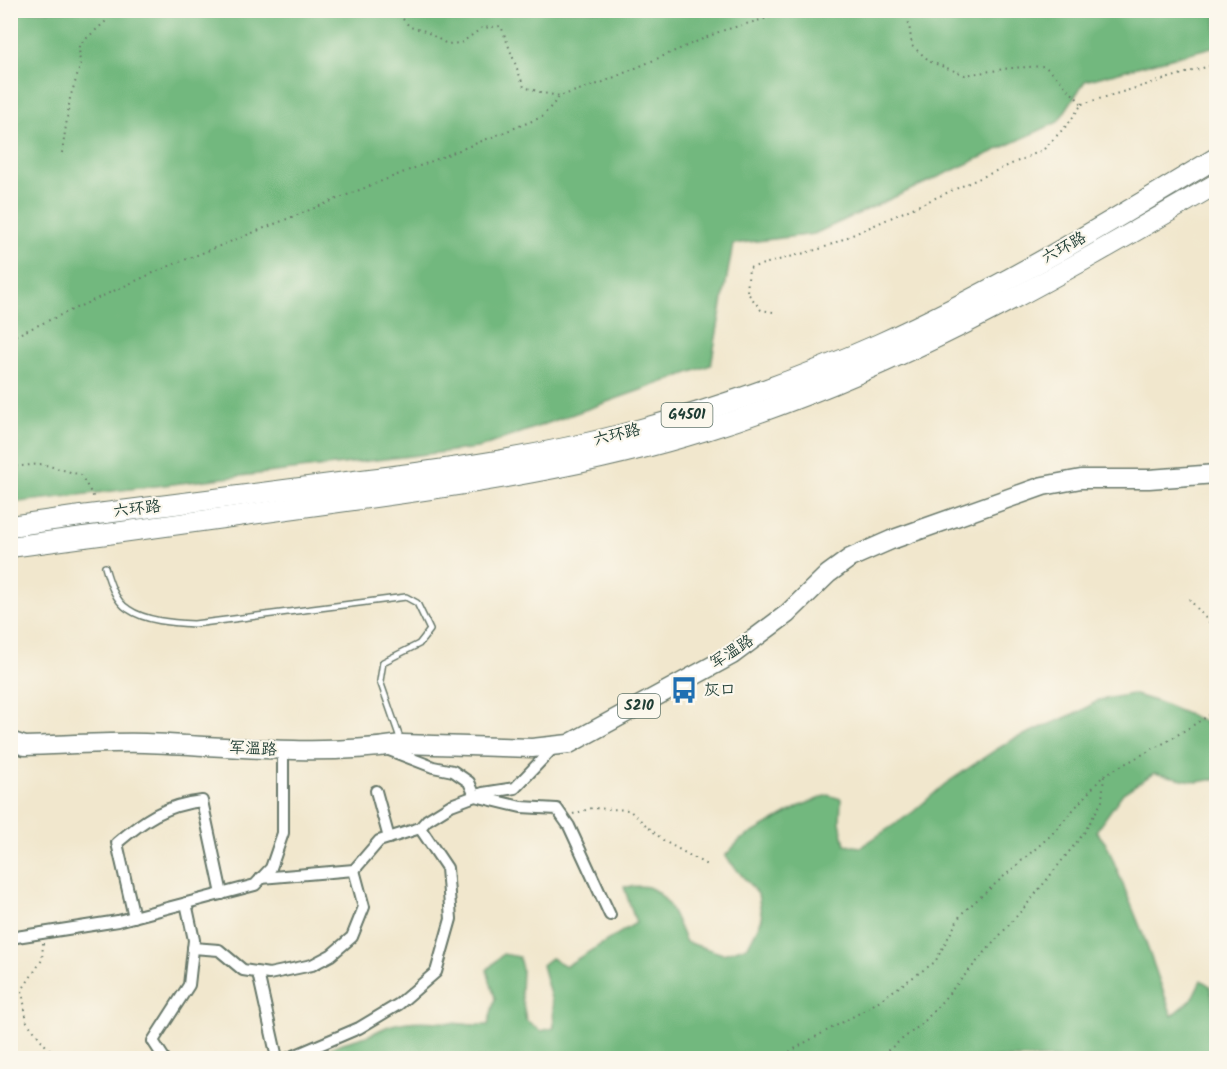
<svg xmlns="http://www.w3.org/2000/svg" width="1227" height="1069" font-family="Kalam,'LXGW WenKai TC',sans-serif">
<style>
.forest{fill:#72b87e;stroke:#487a59;stroke-width:1.5}
.lines{fill:none;stroke-linecap:round;stroke-linejoin:round}
.service-casing{stroke:#68786a;stroke-width:8}
.minor-casing{stroke:#68786a;stroke-width:14}
.primary-casing{stroke:#68786a;stroke-width:21}
.motorway-casing{stroke:#68786a;stroke-width:22}
.path{stroke:#68786a;stroke-width:2;stroke-dasharray:1.5 4.5;stroke-linecap:butt}
.service{stroke:#fff;stroke-width:5}
.minor{stroke:#fff;stroke-width:10}
.primary{stroke:#fff;stroke-width:18}
.motorway{stroke:#fff;stroke-width:20}
.motorway-bridge-casing{stroke:#68786a;stroke-width:22;stroke-linecap:butt}
.motorway-bridge{stroke:#fff;stroke-width:20}
.labels{text-anchor:middle;dominant-baseline:central;stroke-width:4.5;stroke-linejoin:round;paint-order:stroke}
.shield{fill:#fbf7ec;stroke:#61756b;stroke-width:1.5}
.shield-label{font-size:15px;font-weight:bold;fill:#1f3d34}
.street-label{font-size:16px;fill:#1f3d34;stroke:#fbf7ec}
.poi-label{font-size:16px;fill:#1f3d34;stroke:#fbf7ec;text-anchor:start}
</style>
<rect width="100%" height="100%" fill="#fbf7ec"/>
<filter id="ink" filterUnits="userSpaceOnUse"><feTurbulence type="fractalNoise" baseFrequency=".0167" numOctaves="2"/><feDisplacementMap in="SourceGraphic" scale="12" xChannelSelector="R" yChannelSelector="G"/><feConvolveMatrix kernelMatrix="1 2 1 2 8 2 1 2 1" color-interpolation-filters="sRGB"/></filter>
<filter id="wash" filterUnits="userSpaceOnUse"><feTurbulence type="fractalNoise" baseFrequency=".008" numOctaves="4" result="noise"/><feDisplacementMap in="SourceGraphic" scale="24" xChannelSelector="R" yChannelSelector="G"/><feGaussianBlur stdDeviation="1.35" result="paint"/><feColorMatrix in="noise" values="0 0 0 0 0 0 0 0 0 0 0 0 0 0 0 0 0 1.4 0 .05"/><feComposite in="paint" operator="in"/></filter>
<g filter="url(#wash)">
<rect width="100%" height="100%" fill="#f1e7cd"/>
<g class="forest">
<polygon points="1216,10 1216,46 1085,81 1058,122 814,234 733,244 711,365 478,448 11,503 11,11"/>
<path d="M 1132,694 L 1158,702 L 1204,721 L 1216,735 L 1216,779 L 1197,782 L 1154,773 L 1123,793 L 1096,831 L 1107,845 L 1141,929 L 1172,1016 L 1191,1000 L 1201,980 L 1210,986 L 1216,1018 L 1216,1058 L 317,1058 C 334,1042 346,1043 366,1036 C 375,1034 383,1027 392,1025 C 423,1016 457,1026 488,1025 L 495,998 L 487,970 L 503,954 L 519,957 L 522,969 L 521,992 L 526,1020 L 541,1031 L 554,1028 L 553,1006 L 542,965 L 551,958 L 566,966 L 636,923 L 624,887 C 631,887 641,885 648,887 C 670,895 677,924 686,942 L 723,954 L 748,946 L 762,919 L 758,894 L 725,856 L 740,840 L 800,806 L 828,795 L 841,799 L 840,822 L 845,845 L 861,847 L 913,812 L 945,784 L 994,751 L 1012,740 L 1081,711 L 1099,700 Z"/>
</g>
</g>
<g filter="url(#ink)">
<g class="lines">
<defs>
<path id="service" d="M 105,567 C 109,581 115,601 128,609 C 145,621 173,623 194,624 L 406,597 L 417,603 L 430,630 L 419,644 L 383,662 L 380,681 L 401,741"/>
<g id="minor">
<polyline points="384,748 433,767 453,771 469,782 475,796 521,807 557,809 569,826 610,915"/>
<polyline points="376,791 389,838"/>
<polyline points="261,878 354,870 379,841 420,828 427,820 451,805 483,793 515,788 554,747"/>
<path d="M 134,917 L 117,843 C 144,820 165,805 202,801 L 222,894"/>
<polyline points="10,938 118,921 255,885 271,868 283,833 283,750"/>
<polyline points="193,948 219,950 243,970 269,974 312,965 331,955 352,937 364,907 354,870"/>
<polyline points="258,973 277,1058"/>
<polyline points="164,1058 153,1041 189,985 194,940 186,903"/>
<polyline points="289,1058 359,1028 399,1004 436,972 451,919 447,868 420,828"/>
</g>
<path id="primary" d="M 10,741 L 25,746 C 65,745 105,742 145,743 C 231,746 317,757 402,744 L 532,748 L 569,744 L 732,655 L 787,614 L 828,574 L 850,558 L 891,540 L 1043,486 L 1081,479 L 1149,479 L 1216,474"/>
<g id="motorway">
<path d="M 105,513 C 193,502 281,490 370,479 C 456,468 543,456 627,433 C 712,410 798,380 879,344 C 996,291 1107,224 1216,158"/>
<polyline points="10,526 81,516"/>
<path d="M 107,534 C 189,523 271,511 353,500 C 472,484 591,466 706,430 C 890,373 1052,280 1216,184"/>
<polyline points="10,547 84,537"/>
</g>
</defs>
<use href="#service" class="service-casing"/>
<use href="#minor" class="minor-casing"/>
<use href="#primary" class="primary-casing"/>
<use href="#motorway" class="motorway-casing"/>
<g class="path">
<polyline points="395,10 410,27 425,31 447,44 461,43 482,28 501,26 524,87 543,93 560,96"/>
<polyline points="1082,104 1216,64"/>
<polyline points="62,153 70,98 80,67 79,45 105,22 112,10"/>
<polyline points="773,312 761,310 747,292 749,268 823,248 1043,150 1068,124 1082,104 1055,75 1044,66 1011,68 965,75 931,62 912,46 907,10"/>
<polyline points="10,338 162,269 542,117 560,96 601,83 721,31 796,10"/>
<polyline points="10,467 42,464 81,475 94,498"/>
<polyline points="1189,599 1209,622 1216,623"/>
<polyline points="573,814 592,808 629,810 664,841 707,865"/>
<polyline points="43,943 42,960 22,990 27,1022 46,1046 59,1058"/>
<polyline points="779,1058 806,1042 867,1009 935,962 961,914 1050,836 1104,775 1166,742 1216,711"/>
<polyline points="878,1058 923,1023 1029,902 1084,833 1102,801 1104,775"/>
</g>
<use href="#service" class="service"/>
<use href="#minor" class="minor"/>
<use href="#primary" class="primary"/>
<use href="#motorway" class="motorway"/>
<defs>
<g id="motorway-bridge">
<polyline points="81,516 105,513"/>
<polyline points="84,537 107,534"/>
</g>
</defs>
<use href="#motorway-bridge" class="motorway-bridge-casing"/>
<use href="#motorway-bridge" class="motorway-bridge"/>
</g>
</g>
<defs>
<symbol id="bus-bare" viewBox="-9 -9 18 18"><path d="M-5-6H5V4H4V6H2V4H-2V6H-4V4H-5ZM-3.5-4V0h7V-4ZM-3.5 1.2v1.5H-2V1.2ZM2 1.2v1.5H3.5V1.2Z" fill="#1f6fb2" stroke="#fbf7ec" stroke-width="2.5" paint-order="stroke"/></symbol>
</defs>
<g fill-rule="evenodd">
<use href="#bus-bare" x="665" y="671" width="38" height="38"/>
</g>
<g class="labels">
<g class="shield">
<rect x="661.5" y="403" width="51" height="24" rx="4.5"/>
<rect x="618" y="694" width="42" height="24" rx="4.5"/>
</g>
<g class="shield-label">
<text x="687" y="415">G4501</text>
<text x="639" y="706">S210</text>
</g>
<g class="street-label">
<text transform="translate(1064 248) rotate(-29)">六环路</text>
<text transform="translate(617 435) rotate(-14)">六环路</text>
<text transform="translate(137 509) rotate(-7)">六环路</text>
<text transform="translate(732 652) rotate(-33)">军温路</text>
<text transform="translate(253 749) rotate(3)">军温路</text>
</g>
<g class="poi-label">
<text x="704" y="690">灰口</text>
</g>
</g>
<rect width="1227" height="1069" fill="none" stroke="#fbf7ec" stroke-width="36"/>
</svg>
